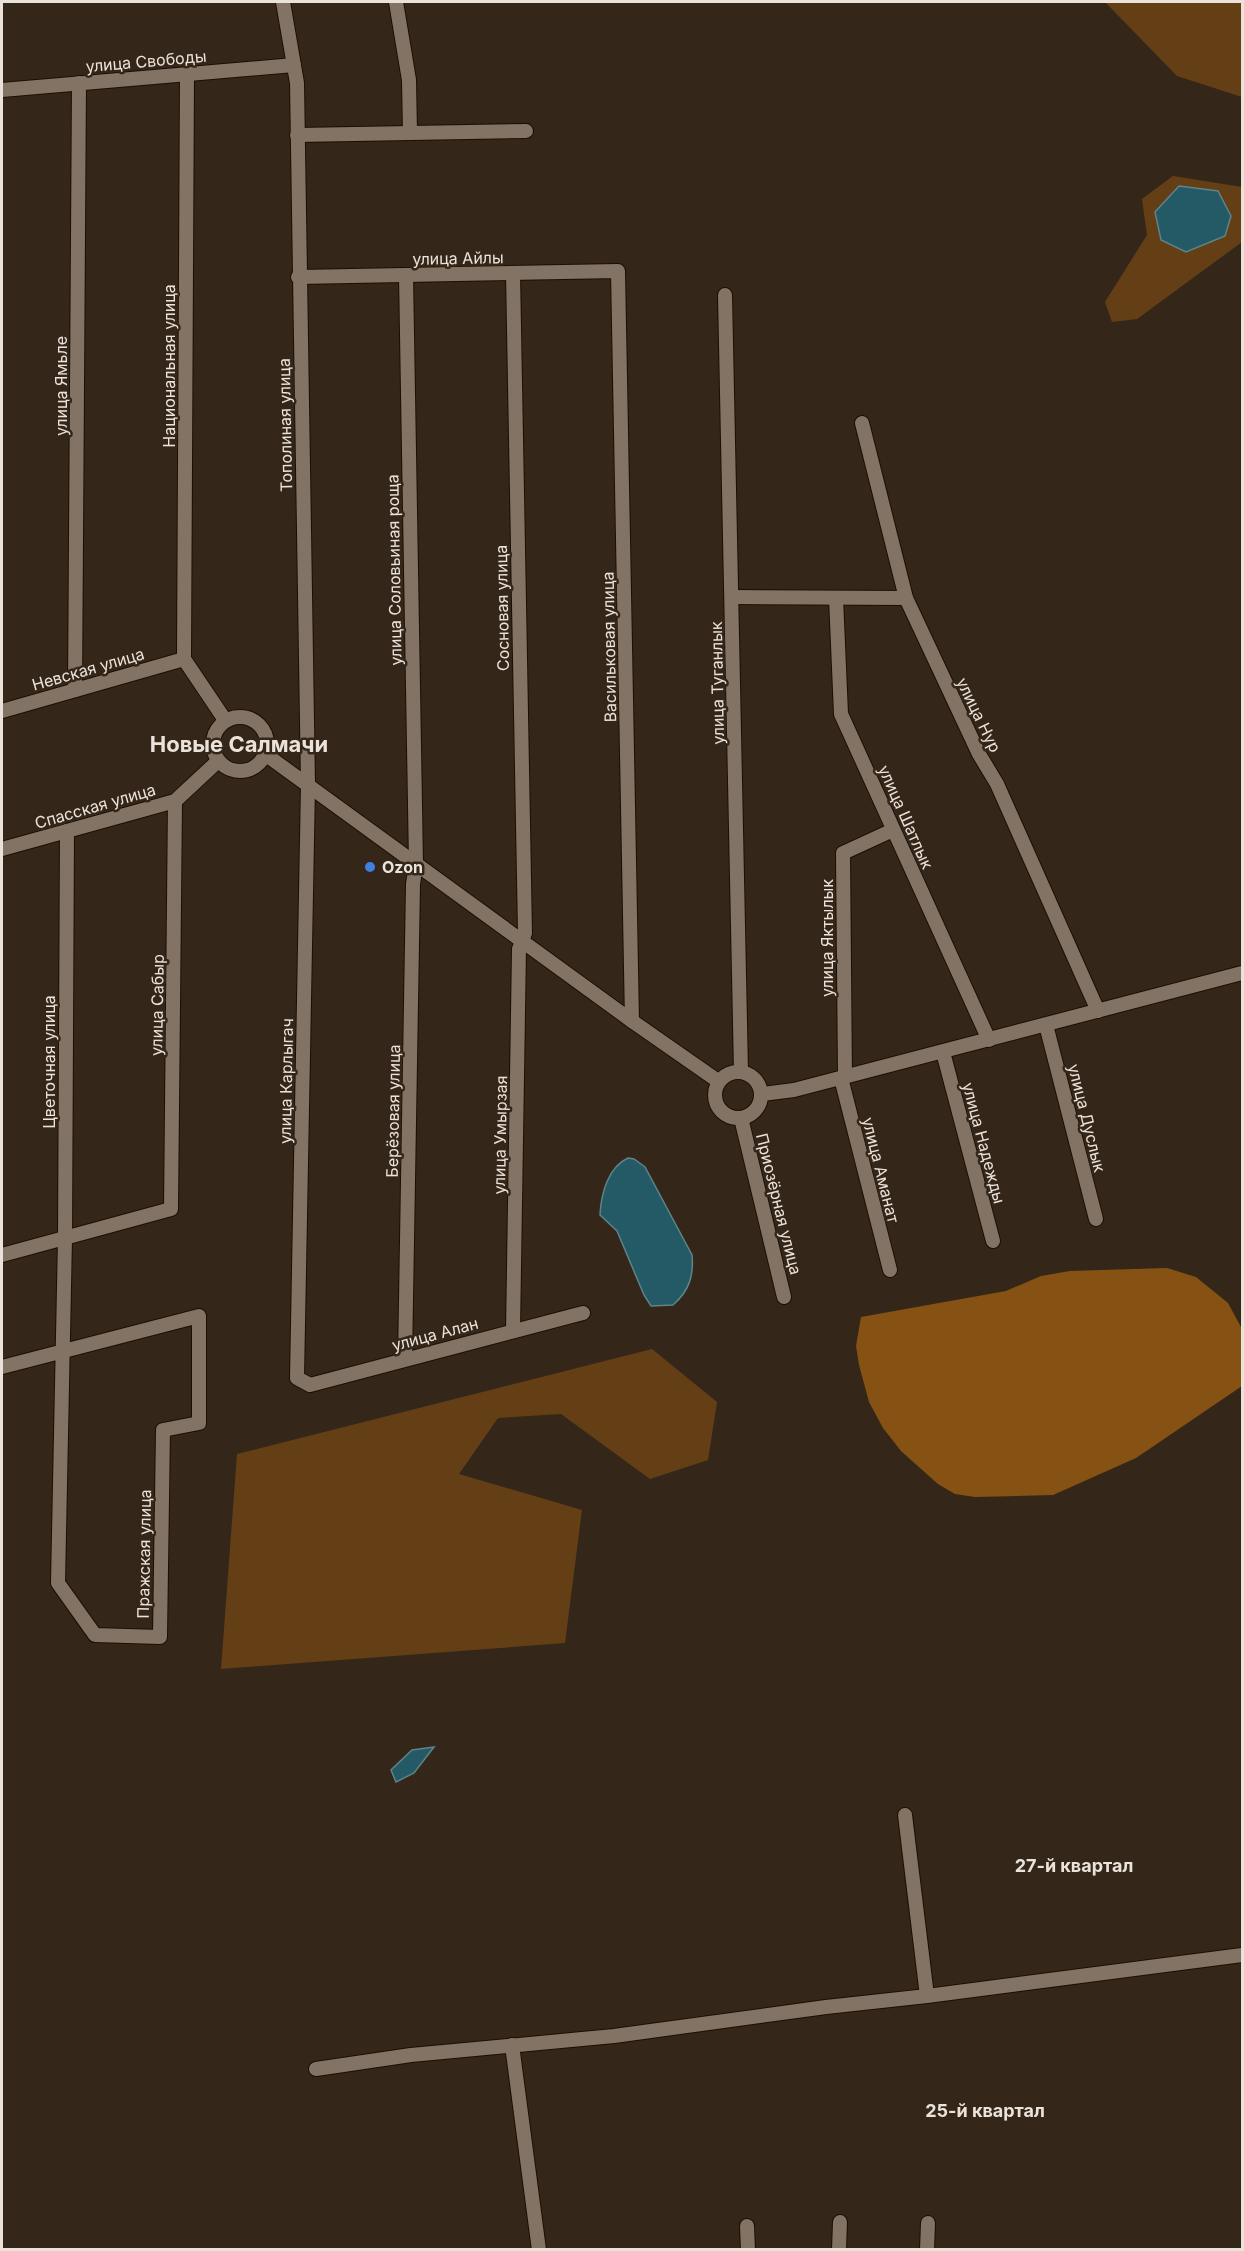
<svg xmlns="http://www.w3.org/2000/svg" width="1244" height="2251" font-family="Inter,sans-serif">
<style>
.green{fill:#643f16}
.forest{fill:#865214}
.water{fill:#235a66;stroke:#5f8388;stroke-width:1.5}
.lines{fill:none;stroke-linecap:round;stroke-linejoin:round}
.minor-casing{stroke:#1b0f04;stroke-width:16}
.minor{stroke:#837364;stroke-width:14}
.shop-dot{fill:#3f7fe0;stroke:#34271a;stroke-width:2}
.labels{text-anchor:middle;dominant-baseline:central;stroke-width:5;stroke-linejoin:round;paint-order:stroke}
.street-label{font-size:16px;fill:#ebe2d9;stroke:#34271a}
.poi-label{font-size:16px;font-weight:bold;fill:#ebe2d9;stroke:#34271a;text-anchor:start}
.neighbourhood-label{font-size:18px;font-weight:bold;fill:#ebe2d9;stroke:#34271a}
.district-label{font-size:22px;font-weight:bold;fill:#ebe2d9;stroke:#34271a}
</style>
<rect width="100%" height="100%" fill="#34271a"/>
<g class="green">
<polygon points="1105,2 1242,2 1242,97 1177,76"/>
<polygon points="1173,176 1242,187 1242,242 1137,319 1112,322 1105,302 1147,235 1142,199"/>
<polygon points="652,1349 717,1402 708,1460 650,1479 561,1414 498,1418 459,1474 582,1510 565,1643 221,1669 237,1454"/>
</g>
<polygon class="forest" points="1167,1268 1196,1277 1228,1303 1242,1329 1242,1386 1136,1458 1053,1495 975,1497 955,1494 938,1484 901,1451 883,1428 869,1402 859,1365 856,1346 861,1317 1006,1291 1041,1276 1070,1271"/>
<g class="water">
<polygon points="1179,186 1218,191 1231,216 1225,236 1186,252 1161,240 1155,212"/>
<path d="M 628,1158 L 634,1159 L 645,1167 L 692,1255 C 694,1276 689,1291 673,1305 L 651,1306 L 644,1295 L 617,1231 L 600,1215 C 601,1194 608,1167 628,1158 Z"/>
<polygon points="434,1747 414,1773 396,1782 391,1770 412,1750"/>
</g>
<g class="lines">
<defs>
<g id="minor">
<polyline points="283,2 297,83 308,785 297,1378 310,1385 583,1313"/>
<polyline points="396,2 409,80 410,133"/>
<polyline points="2,90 294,65"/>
<polyline points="297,135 526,131"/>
<polyline points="513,273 525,933 519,949 513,1331"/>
<polyline points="298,277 618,271 632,1021"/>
<polyline points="725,295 741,1072"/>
<polyline points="862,423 906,598 979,754 997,784 1098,1011"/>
<polyline points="732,597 906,598"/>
<polyline points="836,598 841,714 989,1040"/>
<polyline points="184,659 187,74"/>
<polyline points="184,659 225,720"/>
<polyline points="75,690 79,83"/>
<polyline points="2,711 184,659"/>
<circle cx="240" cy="744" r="27"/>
<polyline points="265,754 632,1021 718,1081"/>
<polyline points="2,849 175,801 218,761"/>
<polyline points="1046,1025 1096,1219"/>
<polyline points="943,1052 993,1241"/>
<circle cx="738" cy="1095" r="23"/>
<polyline points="845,1077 843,853 893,830"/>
<polyline points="841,1078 890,1270"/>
<polyline points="762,1094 794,1090 1242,973"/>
<polyline points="741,1118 784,1297"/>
<polyline points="2,1255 171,1209 175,801"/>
<polyline points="405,1359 413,884 416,864 406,275"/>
<polyline points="2,1367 199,1316 199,1423 163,1430 160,1637 95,1635 58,1583 65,1238 67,831"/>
<polyline points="905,1815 927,1996"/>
<polyline points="512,2045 539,2250"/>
<polyline points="316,2069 411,2055 614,2036 826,2007 927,1996 1242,1955"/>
<polyline points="747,2226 748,2250"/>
<polyline points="839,2250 840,2222"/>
<polyline points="927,2250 928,2223"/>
</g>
</defs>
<use href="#minor" class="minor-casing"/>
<use href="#minor" class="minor"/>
</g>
<circle class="shop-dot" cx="370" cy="867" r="6"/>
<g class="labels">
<g class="street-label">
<text transform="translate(146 61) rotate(-5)">улица Свободы</text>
<text transform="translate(458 258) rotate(-1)">улица Айлы</text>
<text transform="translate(169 366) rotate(-90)">Национальная улица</text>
<text transform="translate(61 386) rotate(-90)">улица Ямьле</text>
<text transform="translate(285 425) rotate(-91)">Тополиная улица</text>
<text transform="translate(394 570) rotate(-91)">улица Соловьиная роща</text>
<text transform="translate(502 608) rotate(-91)">Сосновая улица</text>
<text transform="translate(609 647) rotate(-91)">Васильковая улица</text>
<text transform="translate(88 669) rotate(-16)">Невская улица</text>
<text transform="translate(717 683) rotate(-91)">улица Туганлык</text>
<text transform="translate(979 715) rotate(64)">улица Нур</text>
<text transform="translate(95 806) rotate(-16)">Спасская улица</text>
<text transform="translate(906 817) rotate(66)">улица Шатлык</text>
<text transform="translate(827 938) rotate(-90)">улица Яктылык</text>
<text transform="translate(157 1005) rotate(-89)">улица Сабыр</text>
<text transform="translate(49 1062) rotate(-90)">Цветочная улица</text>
<text transform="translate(286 1081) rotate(-89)">улица Карлыгач</text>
<text transform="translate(393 1111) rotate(-89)">Берёзовая улица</text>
<text transform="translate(1087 1118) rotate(76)">улица Дуслык</text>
<text transform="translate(500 1135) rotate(-89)">улица Умырзая</text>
<text transform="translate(984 1143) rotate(75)">улица Надежды</text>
<text transform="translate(881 1170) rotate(76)">улица Аманат</text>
<text transform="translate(779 1204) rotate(76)">Приозёрная улица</text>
<text transform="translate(435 1334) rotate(-15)">улица Алан</text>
<text transform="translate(144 1554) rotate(-89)">Пражская улица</text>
</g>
<g class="poi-label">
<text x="382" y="867">Ozon</text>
</g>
<g class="neighbourhood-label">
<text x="1074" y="1865">27-й квартал</text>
<text x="985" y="2110">25-й квартал</text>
</g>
<g class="district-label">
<text x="239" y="744">Новые Салмачи</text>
</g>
</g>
<rect width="1244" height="2251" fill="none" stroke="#ebe2d9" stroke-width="6"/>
</svg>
